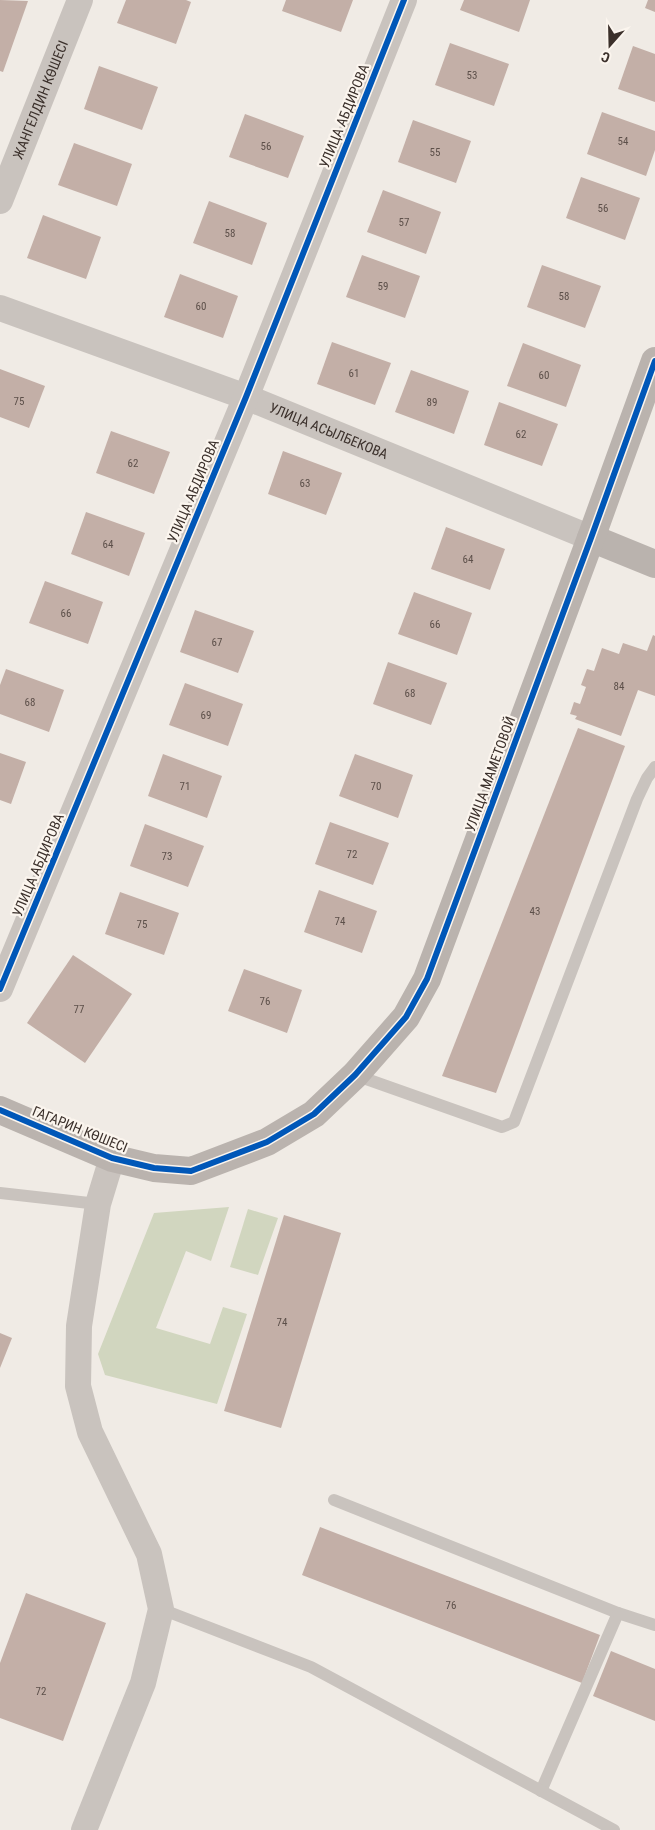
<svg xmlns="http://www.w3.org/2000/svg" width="655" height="1830" font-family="'Roboto Condensed',sans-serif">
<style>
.green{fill:#d1d6bf}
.building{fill:#c3afa7}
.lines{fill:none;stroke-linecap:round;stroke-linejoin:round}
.lane{stroke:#c9c3be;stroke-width:12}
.street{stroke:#c9c3be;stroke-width:26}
.secondary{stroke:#bab3ae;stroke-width:28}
.cycleway-casing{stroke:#fbf5ee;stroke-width:9}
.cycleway{stroke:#0057b8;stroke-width:6}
.labels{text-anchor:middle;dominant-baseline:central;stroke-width:4.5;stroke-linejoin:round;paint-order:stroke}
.number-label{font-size:11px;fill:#5d504a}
.street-label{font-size:14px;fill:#3b302b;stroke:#fbf5ee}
</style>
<rect width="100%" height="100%" fill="#f0ebe5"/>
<g class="green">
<polygon points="229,1207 211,1261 186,1251 156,1328 210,1344 223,1307 247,1314 217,1404 105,1375 98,1354 154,1213"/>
<polygon points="248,1209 278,1218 258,1275 230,1267"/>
</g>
<g class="building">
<polygon points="0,0 28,1 3,72 0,71"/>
<polygon points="126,0 186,0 191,2 176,44 117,23"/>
<polygon points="286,0 353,0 341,32 282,11"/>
<polygon points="464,0 530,0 519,32 460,10"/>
<polygon points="648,0 655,0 655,12 645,8"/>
<polygon points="450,43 509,64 494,106 435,85"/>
<polygon points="633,46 655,54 655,102 618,89"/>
<polygon points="99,66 158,87 142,130 84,109"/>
<polygon points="602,112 655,131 655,150 646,176 587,154"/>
<polygon points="245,114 304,136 288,178 229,157"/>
<polygon points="413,120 471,141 456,183 398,162"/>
<polygon points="74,143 132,164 117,206 58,185"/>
<polygon points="581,177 640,198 625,240 566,218"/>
<polygon points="383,190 441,212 426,254 367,232"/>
<polygon points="209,201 267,223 252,265 193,243"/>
<polygon points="43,215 101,237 86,279 27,258"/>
<polygon points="362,255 420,276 405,318 346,297"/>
<polygon points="542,265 601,286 585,328 527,307"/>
<polygon points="180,274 238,296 223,338 164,317"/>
<polygon points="332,342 391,363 375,405 317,384"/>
<polygon points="523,343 581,365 566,407 507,386"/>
<polygon points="0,369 45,386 29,428 0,417"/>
<polygon points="411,370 469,391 454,434 395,412"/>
<polygon points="499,402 558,424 542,466 484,445"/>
<polygon points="111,431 170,452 154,494 96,473"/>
<polygon points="283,451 342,473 326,515 268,494"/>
<polygon points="86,512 145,533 129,576 71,554"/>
<polygon points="446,527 505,549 490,590 431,569"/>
<polygon points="45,581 103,602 88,644 29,623"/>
<polygon points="414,592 472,613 457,655 398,634"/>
<polygon points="195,610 254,631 238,673 180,652"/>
<polygon points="653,635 655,636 655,696 638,690 621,736 575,719 577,716 570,714 574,702 580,704 586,687 581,685 587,669 594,671 602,648 619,654 623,643 647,651"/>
<polygon points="388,662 447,683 431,725 373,704"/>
<polygon points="6,669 64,690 49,732 0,714 0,685"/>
<polygon points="185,683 243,704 228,746 169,725"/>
<polygon points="578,728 625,746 496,1093 442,1076"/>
<polygon points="0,753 26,762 11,804 0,800"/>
<polygon points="163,754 222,776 207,818 148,796"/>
<polygon points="355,754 413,775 398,818 339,796"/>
<polygon points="330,822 389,843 373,885 315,864"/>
<polygon points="145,824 204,846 188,887 130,866"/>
<polygon points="319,890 377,911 362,953 304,932"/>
<polygon points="120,892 179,913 164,955 105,934"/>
<polygon points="73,955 132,994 85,1063 27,1023"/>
<polygon points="244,969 302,990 287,1033 228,1011"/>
<polygon points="284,1215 341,1233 281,1428 224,1411"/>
<polygon points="0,1333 12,1338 0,1368"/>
<polygon points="320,1527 600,1635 582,1683 302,1575"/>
<polygon points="26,1593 106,1623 63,1741 0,1718 0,1663"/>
<polygon points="611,1651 655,1669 655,1721 593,1696"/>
</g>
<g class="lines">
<g class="lane">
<polyline points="355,1075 502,1127 514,1122 637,799 647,778 655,767"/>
<polyline points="0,1193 98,1204"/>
<polyline points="334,1500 618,1613 541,1791"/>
<polyline points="161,1609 311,1667 614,1830"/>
<polyline points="618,1613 655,1625"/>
</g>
<g class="street">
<path id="s1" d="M 0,201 L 80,0"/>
<path id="s2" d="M 0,308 L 246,397 L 591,538"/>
<polyline points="0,989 246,397 404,0"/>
<polyline points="84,1830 143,1683 161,1609 149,1554 90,1432 78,1386 79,1326 98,1204 112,1158"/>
</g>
<g class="secondary">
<polyline points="591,538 655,564"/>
<polyline points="0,1110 112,1158 154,1168 191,1171 267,1142 314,1114 355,1075 406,1017 427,979 591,538 655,361"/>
</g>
<defs>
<g id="cycleway">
<polyline points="0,989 246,397 404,0"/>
<polyline points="0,1110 112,1158 154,1168 191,1171 267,1142 314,1114 355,1075 406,1017 427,979 591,538 655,361"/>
</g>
</defs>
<use href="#cycleway" class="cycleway-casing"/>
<use href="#cycleway" class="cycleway"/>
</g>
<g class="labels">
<g class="number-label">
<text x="472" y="75">53</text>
<text x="623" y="141">54</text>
<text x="266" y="146">56</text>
<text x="435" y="152">55</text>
<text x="603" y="208">56</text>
<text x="404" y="222">57</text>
<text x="230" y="233">58</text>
<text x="383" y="286">59</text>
<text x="564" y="296">58</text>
<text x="201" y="306">60</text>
<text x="354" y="373">61</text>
<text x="544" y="375">60</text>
<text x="19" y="401">75</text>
<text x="432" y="402">89</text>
<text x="521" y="434">62</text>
<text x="133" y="463">62</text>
<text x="305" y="483">63</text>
<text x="108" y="544">64</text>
<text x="468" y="559">64</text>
<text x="66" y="613">66</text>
<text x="435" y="624">66</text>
<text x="217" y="642">67</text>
<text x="619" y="686">84</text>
<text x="410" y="693">68</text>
<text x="30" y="702">68</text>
<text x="206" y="715">69</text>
<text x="185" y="786">71</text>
<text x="376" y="786">70</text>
<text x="352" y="854">72</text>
<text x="167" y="856">73</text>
<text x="535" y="911">43</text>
<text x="340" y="921">74</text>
<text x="142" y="924">75</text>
<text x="265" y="1001">76</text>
<text x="79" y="1009">77</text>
<text x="282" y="1322">74</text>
<text x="451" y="1605">76</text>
<text x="41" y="1691">72</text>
</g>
<g class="street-label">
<text stroke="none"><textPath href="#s1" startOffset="109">ЖАНГЕЛДИН КӨШЕСІ</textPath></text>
<text transform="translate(344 116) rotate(-68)">УЛИЦА АБДИРОВА</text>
<text stroke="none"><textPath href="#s2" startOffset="351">УЛИЦА АСЫЛБЕКОВА</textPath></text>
<text transform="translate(193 491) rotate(-67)">УЛИЦА АБДИРОВА</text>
<text transform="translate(490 774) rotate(-70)">УЛИЦА МАМЕТОВОЙ</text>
<text transform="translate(38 865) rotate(-67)">УЛИЦА АБДИРОВА</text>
<text transform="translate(80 1129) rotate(22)">ГАГАРИН КӨШЕСІ</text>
</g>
</g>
<g transform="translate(610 45) rotate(200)" stroke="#fbf5ee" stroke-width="4" paint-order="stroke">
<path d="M0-4L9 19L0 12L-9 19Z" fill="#3b302b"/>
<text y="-8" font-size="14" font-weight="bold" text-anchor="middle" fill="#3b302b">С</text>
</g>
</svg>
